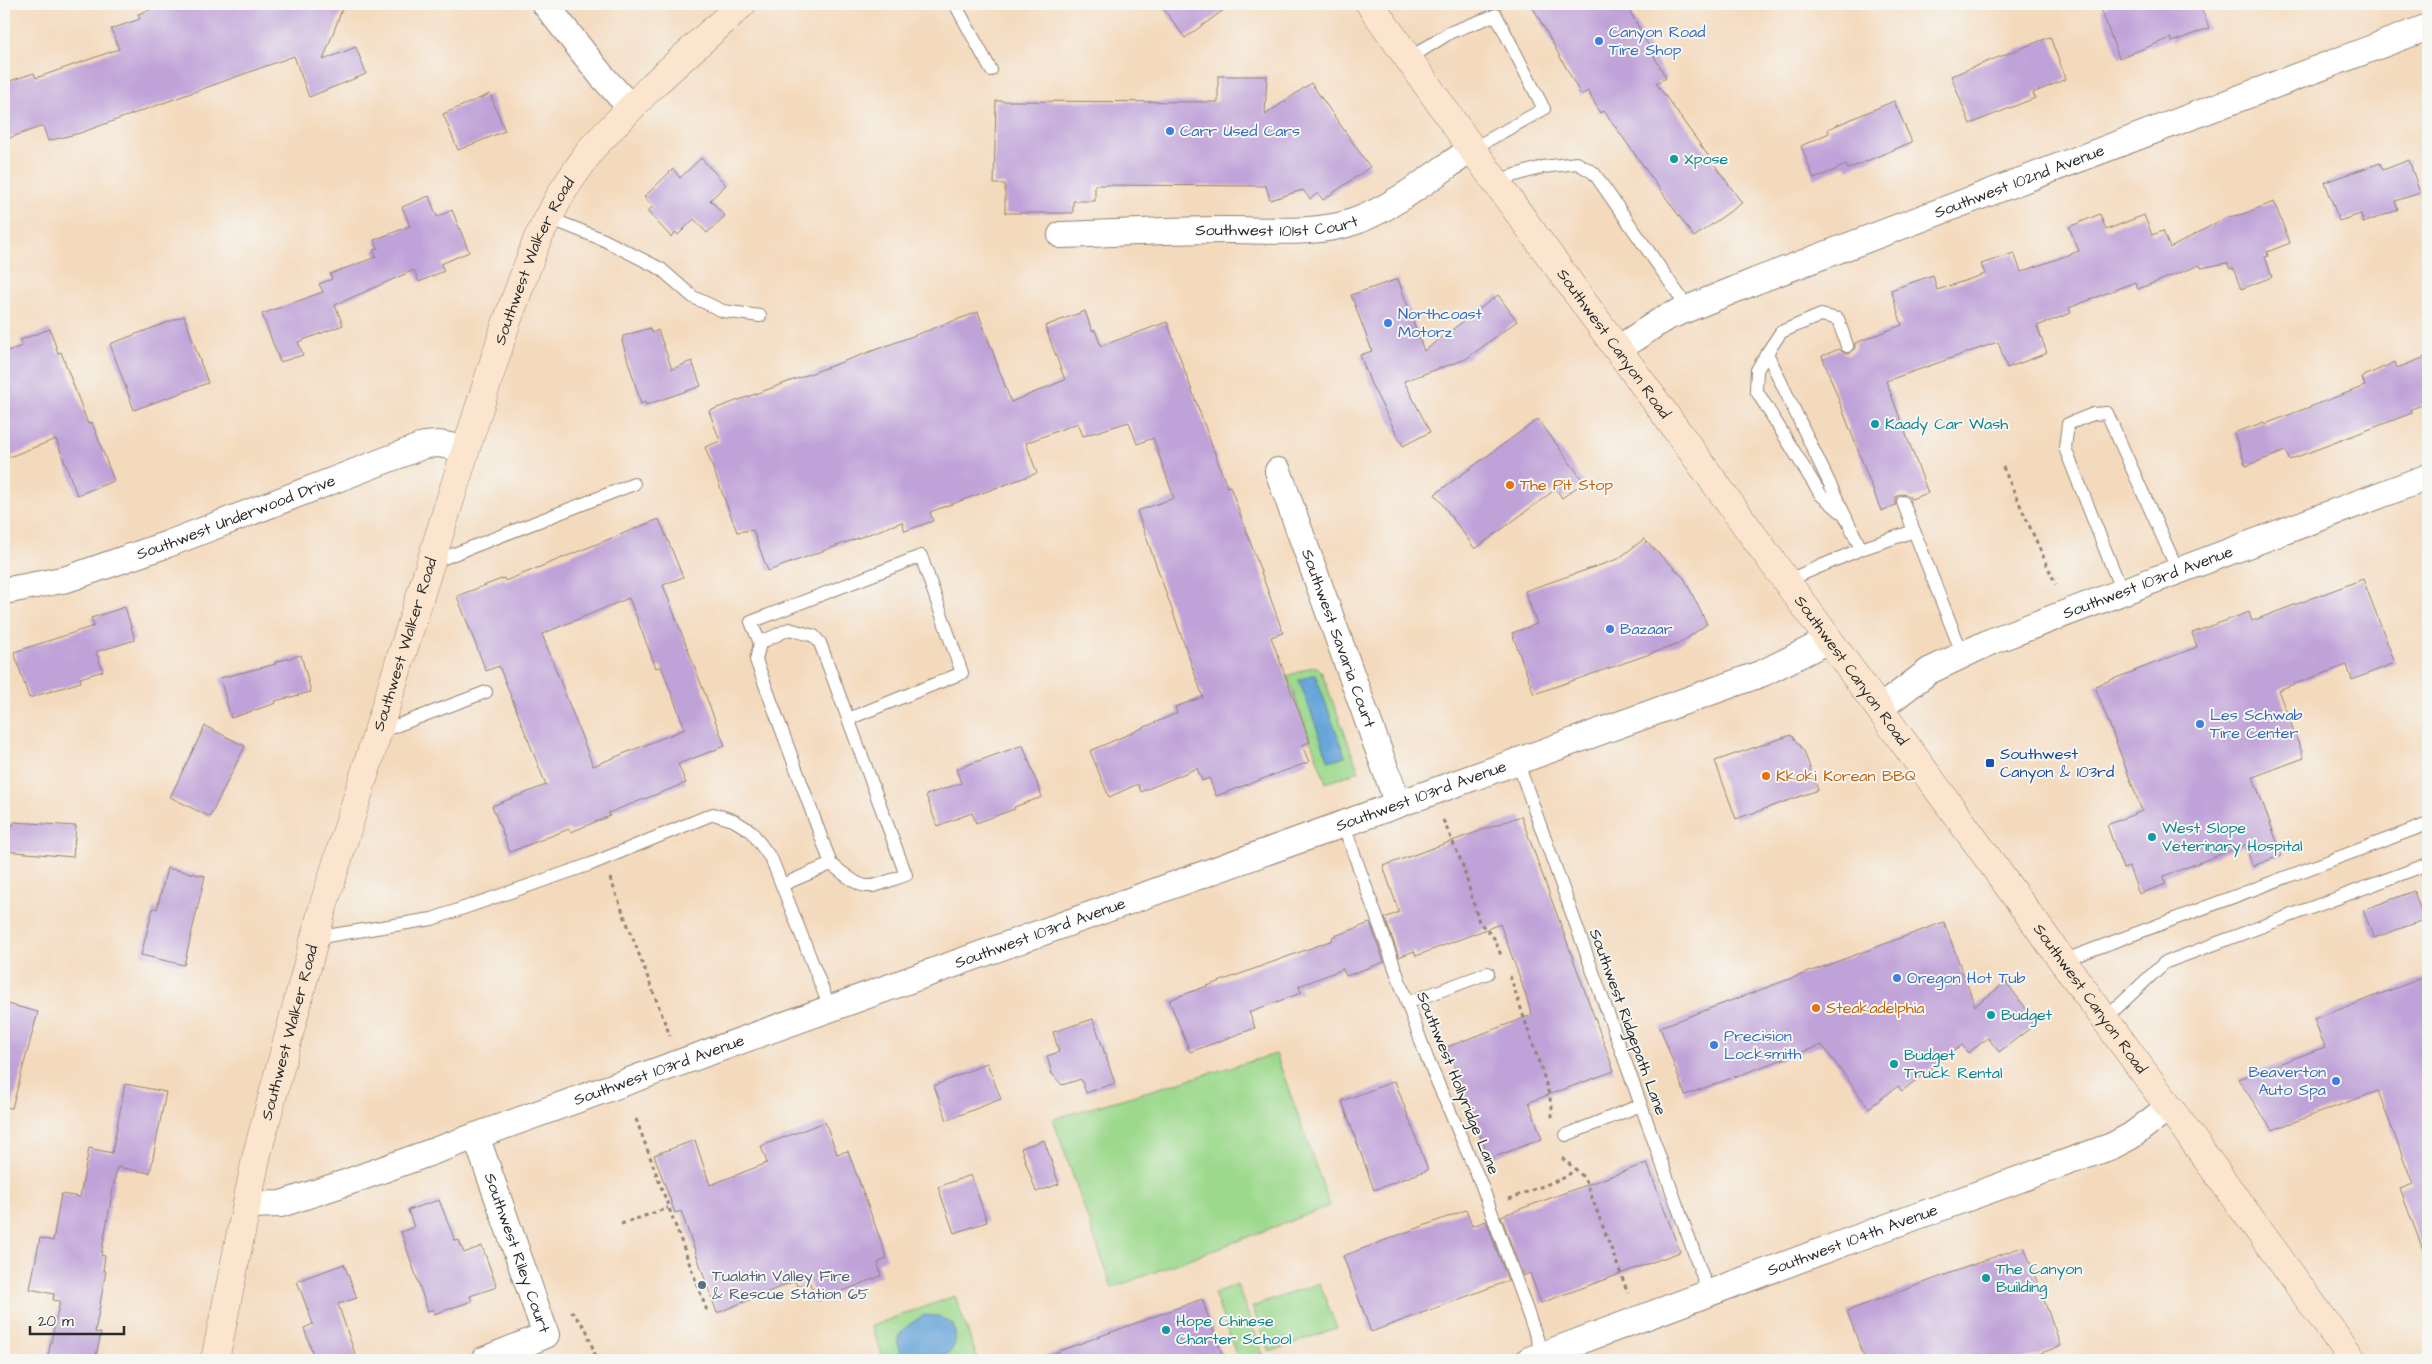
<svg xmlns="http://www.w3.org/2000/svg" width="2432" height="1364" font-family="'Architects Daughter',sans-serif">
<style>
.green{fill:#9dd98d;stroke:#64825c}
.water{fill:#67a5d9;stroke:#496882}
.building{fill:#bfa2d8;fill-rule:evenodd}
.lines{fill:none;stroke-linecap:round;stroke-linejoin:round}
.lane-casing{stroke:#908274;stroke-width:14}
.street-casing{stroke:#908274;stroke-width:28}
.secondary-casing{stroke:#908274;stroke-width:29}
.path{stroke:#908274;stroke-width:3;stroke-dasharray:4 4;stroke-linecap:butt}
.lane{stroke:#fff;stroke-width:12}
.street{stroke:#fff;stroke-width:26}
.secondary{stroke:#fbe5cf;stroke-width:28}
.shop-dot{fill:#3f7fe0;stroke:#f6f6f2;stroke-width:2}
.culture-dot{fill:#0f9aa8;stroke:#f6f6f2;stroke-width:2}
.food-dot{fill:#e8710a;stroke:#f6f6f2;stroke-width:2}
.transit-dot{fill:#1a4fb4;stroke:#f6f6f2;stroke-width:2}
.service-dot{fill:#5c6f8a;stroke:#f6f6f2;stroke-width:2}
.labels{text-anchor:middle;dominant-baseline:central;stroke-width:4;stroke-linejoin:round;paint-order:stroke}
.shop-label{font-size:16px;fill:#366cbe;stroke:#f6f6f2;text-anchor:start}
.culture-label{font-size:16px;fill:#0d838f;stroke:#f6f6f2;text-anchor:start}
.street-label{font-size:16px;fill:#2b2b2b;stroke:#f6f6f2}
.food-label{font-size:16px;fill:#c56008;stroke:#f6f6f2;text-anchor:start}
.transit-label{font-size:16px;fill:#164399;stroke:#f6f6f2;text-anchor:start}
.service-label{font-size:16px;fill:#4e5e75;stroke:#f6f6f2;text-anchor:start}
</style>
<rect width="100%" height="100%" fill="#f6f6f2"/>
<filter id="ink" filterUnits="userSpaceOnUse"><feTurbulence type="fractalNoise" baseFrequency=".02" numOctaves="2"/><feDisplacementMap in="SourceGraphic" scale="10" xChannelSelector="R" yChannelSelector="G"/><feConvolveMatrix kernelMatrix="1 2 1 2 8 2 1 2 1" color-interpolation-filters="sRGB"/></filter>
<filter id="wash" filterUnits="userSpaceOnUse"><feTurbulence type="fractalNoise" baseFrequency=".0096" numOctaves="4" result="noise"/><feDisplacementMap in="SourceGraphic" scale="20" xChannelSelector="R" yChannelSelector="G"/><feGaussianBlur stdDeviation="1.12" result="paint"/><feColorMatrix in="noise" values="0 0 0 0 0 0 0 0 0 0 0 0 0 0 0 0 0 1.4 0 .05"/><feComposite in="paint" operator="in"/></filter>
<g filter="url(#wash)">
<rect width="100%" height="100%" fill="#f4dabd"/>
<g class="green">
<polygon points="1312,667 1317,667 1321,671 1359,771 1326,783 1287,676"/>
<polygon points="1276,1054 1330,1206 1112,1288 1053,1119"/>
<polygon points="1319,1283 1337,1328 1270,1352 1252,1307"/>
<polygon points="1237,1284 1265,1360 1238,1360 1214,1293"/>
<polygon points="955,1296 978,1360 884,1360 871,1326"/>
</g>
<g class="water">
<polygon points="1315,674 1345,756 1329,761 1299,680"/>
<path d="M 925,1315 L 939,1316 L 953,1324 C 965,1361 929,1364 902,1356 C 889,1336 908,1324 925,1315 Z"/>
</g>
<g id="blocks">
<g class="building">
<polygon points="166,4 344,4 323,60 356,47 366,74 309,97 294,56 80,133 48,141 43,126 9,138 4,121 4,83 34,73 36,78 119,49 111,29 140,19 138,14"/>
<polygon points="1160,4 1232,4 1185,38"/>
<polygon points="1531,4 1626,4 1666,78 1656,83 1742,203 1694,237 1604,111 1600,113 1588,91 1581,95"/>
<polygon points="2116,4 2200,4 2209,28 2172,42 2171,38 2119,58 2101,9"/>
<polygon points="2050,37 2066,79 2033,93 2035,98 1970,124 1951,76"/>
<polygon points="1218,76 1267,76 1265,115 1311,83 1370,167 1323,200 1318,193 1310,199 1303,190 1270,200 1266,186 1095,185 1095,201 1073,201 1073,213 1005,213 1005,184 994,184 996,101 1218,102"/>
<polygon points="490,94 505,131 458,150 443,114"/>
<polygon points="1894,101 1912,142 1848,169 1846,165 1814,179 1801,146 1829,133 1828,129"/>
<polygon points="701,158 726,185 710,200 725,216 707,233 694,219 678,235 676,232 671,237 647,211 653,207 644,197 673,169 680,178"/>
<polygon points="2409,160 2420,193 2395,201 2398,209 2395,211 2363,223 2361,214 2339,221 2325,182 2380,163 2383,170"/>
<polygon points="429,196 437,217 452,210 469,252 441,264 444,271 419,282 414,270 335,305 343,325 298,342 303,355 280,362 262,314 323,292 319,284 332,279 330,274 376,257 373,250 378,248 374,240 410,226 402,207"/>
<polygon points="2274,202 2290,243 2267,252 2268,256 2265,257 2272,277 2241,289 2233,268 2230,269 2227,263 2201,268 2200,265 2138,289 2135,282 2069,308 2071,313 2037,326 2047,353 2007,368 1998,342 1886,381 1928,493 1911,499 1908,495 1901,494 1896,497 1896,505 1881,511 1822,356 1839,349 1845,354 1850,354 1855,348 1855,343 1902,325 1891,290 1933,275 1937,290 1985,274 1981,264 2014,253 2021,272 2079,251 2069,227 2100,214 2106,230 2144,215 2152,235 2163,231 2170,248 2225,218 2243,214"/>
<polygon points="1398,279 1424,351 1498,295 1517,321 1466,359 1404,381 1430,432 1403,446 1371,384 1360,355 1372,351 1351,295"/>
<polygon points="1085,311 1092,331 1095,330 1101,346 1167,322 1227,487 1230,486 1283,633 1271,637 1310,742 1302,745 1309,762 1216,796 1209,778 1202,781 1197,768 1141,792 1138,784 1109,797 1090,751 1177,713 1175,707 1203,697 1137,511 1174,498 1153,438 1137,444 1129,422 1083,436 1078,423 1026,443 1037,473 930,512 933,521 905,531 902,522 768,571 753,530 737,532 705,447 720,441 709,411 978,312 1011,402 1065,380 1045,326"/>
<polygon points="184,316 208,383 134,410 110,344"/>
<polygon points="650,328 652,333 658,330 672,369 692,361 701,386 646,405 645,402 641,404 622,341 623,336"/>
<polygon points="50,329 58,353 61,352 88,424 92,422 114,481 77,495 56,439 4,459 4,352 22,346 20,340"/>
<polygon points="2428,356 2428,403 2411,409 2412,413 2289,460 2286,451 2246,466 2234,433 2264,422 2265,424 2365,386 2362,377 2395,362 2397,368"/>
<polygon points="1538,419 1584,482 1562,498 1556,489 1475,549 1435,494"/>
<path d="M 659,519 L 683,577 L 663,585 L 725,746 L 678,764 L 686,783 L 608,813 L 610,816 L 571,832 L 569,829 L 510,852 L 492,806 L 546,785 L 499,666 L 486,671 L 457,596 L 504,578 L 505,581 ZM 629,598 L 656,668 L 661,666 L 685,729 L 593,766 L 542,634 Z"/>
<polygon points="1644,539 1684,578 1707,624 1679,644 1534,694 1512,633 1537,624 1525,591 1618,559"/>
<polygon points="2363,579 2395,663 2352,680 2347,665 2278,690 2304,758 2253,777 2282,855 2253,866 2245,845 2164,876 2166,884 2139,894 2129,867 2123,869 2107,825 2142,811 2095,686 2197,647 2192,633 2249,612 2252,621"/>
<polygon points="125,607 135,640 96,652 103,671 80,678 81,682 29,698 14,652 94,626 91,618"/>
<polygon points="301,655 311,692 275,701 276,703 231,718 220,678 276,664 275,662"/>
<polygon points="205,726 245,746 210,817 170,797"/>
<polygon points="1791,735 1804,751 1818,790 1736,819 1715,761"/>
<polygon points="1023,745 1042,797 1014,807 1015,809 976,823 972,813 937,826 926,795 961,783 956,769"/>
<polygon points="1521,816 1614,1071 1529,1102 1542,1139 1489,1159 1447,1047 1532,1015 1520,978 1500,924 1416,956 1414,951 1399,957 1385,918 1399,912 1383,866"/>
<polygon points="14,822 76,826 73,857 4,851 4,824 14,825"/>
<polygon points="167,868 205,876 184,965 141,955 153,908 157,909"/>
<polygon points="2414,891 2424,920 2374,938 2363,910"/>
<polygon points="1944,922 1975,1006 2006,982 2037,1023 1999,1052 1988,1038 1968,1053 1962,1045 1902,1091 1898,1086 1869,1108 1822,1045 1685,1095 1660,1027"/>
<polygon points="1370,923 1384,962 1346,976 1343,969 1299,986 1301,993 1249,1012 1255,1028 1190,1052 1169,1000 1333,940 1332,937"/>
<polygon points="2428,976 2428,1257 2426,1258 2400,1189 2413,1184 2378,1091 2272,1130 2238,1079 2325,1047 2314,1019"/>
<polygon points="4,1003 38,1012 12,1108 4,1107"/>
<polygon points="1093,1019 1115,1083 1086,1093 1081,1079 1062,1085 1052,1074 1047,1056 1059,1052 1053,1032"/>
<polygon points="987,1063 1001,1099 947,1120 934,1086"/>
<polygon points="1395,1081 1428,1170 1374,1190 1342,1101"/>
<polygon points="125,1084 166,1092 150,1173 117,1167 101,1255 105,1256 103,1271 106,1271 95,1332 101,1333 95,1360 47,1360 60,1301 53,1300 54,1294 30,1289 40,1238 53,1241 61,1194 80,1197 89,1148 112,1153"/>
<polygon points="825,1122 837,1154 848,1151 887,1258 878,1263 881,1276 817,1301 809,1281 797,1286 795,1281 717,1313 681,1211 675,1213 654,1155 695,1140 710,1185 767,1163 761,1146"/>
<polygon points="1044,1140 1059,1184 1036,1192 1021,1148"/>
<polygon points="1647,1163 1680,1252 1541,1303 1530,1273 1523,1276 1501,1216"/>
<polygon points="971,1175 987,1222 954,1233 938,1187"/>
<polygon points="439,1200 455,1241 459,1240 464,1253 482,1246 497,1287 470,1296 472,1301 434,1314 433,1309 428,1311 401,1232 414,1227 408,1210"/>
<polygon points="1466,1210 1472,1226 1486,1221 1508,1281 1371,1332 1343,1256"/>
<polygon points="2024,1246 2061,1346 2021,1360 1865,1360 1847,1311"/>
<polygon points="344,1264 357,1298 338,1304 357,1360 315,1360 304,1328 313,1324 297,1281"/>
<polygon points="1202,1299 1224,1360 1043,1360 1043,1357"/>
</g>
</g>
</g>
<g filter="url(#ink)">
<use href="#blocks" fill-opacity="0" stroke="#908274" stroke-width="1"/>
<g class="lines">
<defs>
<g id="lane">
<polyline points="955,4 991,70"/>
<polyline points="1408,59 1451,32 1496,15 1544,109 1472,149"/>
<polyline points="1495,181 1543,167 1577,163 1594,173 1688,308"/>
<polyline points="549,218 604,240 661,269 693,297 723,311 760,316"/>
<polyline points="1847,346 1838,319 1821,315 1781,332 1767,353 1861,549"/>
<polyline points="1767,353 1757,370 1756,390 1821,495 1841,512"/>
<polyline points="1903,502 1914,531"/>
<polyline points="431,563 634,484"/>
<polyline points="1786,581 1861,549 1914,531 1962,653"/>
<polyline points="2122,592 2065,448 2068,424 2093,414 2107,413 2178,571"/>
<path d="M 789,629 L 814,636 L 820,643 L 906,875 C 863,890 868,893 831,864 L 756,660 L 760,643 Z"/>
<polyline points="760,643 751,622 921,556 962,673 848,719"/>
<polyline points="377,733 486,692"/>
<polyline points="1517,761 1709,1294"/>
<polyline points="1343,823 1427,1058 1482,1186 1543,1355"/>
<polyline points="782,885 831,864"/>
<polyline points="314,938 432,919 591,864 713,814 733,820 751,831 772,860 830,1008"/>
<polyline points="2062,961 2428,824"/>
<polyline points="1407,1003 1488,973"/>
<polyline points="2105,1019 2164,963 2428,864"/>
<polyline points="1566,1135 1641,1105"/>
</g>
<g id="street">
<polyline points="545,4 601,75 630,107"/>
<path id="s1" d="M 1061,235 C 1116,233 1172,230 1228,230 C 1267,230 1318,235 1356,221 C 1396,206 1436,173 1472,149"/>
<path id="s2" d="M 1618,349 L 1665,318 L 1756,281 L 2428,27"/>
<path id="s3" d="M 1278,471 L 1398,804"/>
<path id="s4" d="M 4,591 L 67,579 L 168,544 L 425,445 L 439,444 L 466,449"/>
<path id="s5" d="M 1879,709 L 1929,671 L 1992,641 L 2428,477"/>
<path id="s6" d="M 476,1136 L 546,1335 L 484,1360"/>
<path id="s7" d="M 246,1205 L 281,1204 L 348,1182 L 1763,673 L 1829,640"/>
<path id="s8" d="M 1529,1360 L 1876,1231 L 2112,1146 L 2131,1136 L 2169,1107"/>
</g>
<g id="secondary">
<path id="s9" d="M 1370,4 L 1472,149 L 2353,1360"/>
<path id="s10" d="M 215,1360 L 257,1154 L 323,907 L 466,449 L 506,324 L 537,240 L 562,192 L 592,148 L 653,85 L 742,4"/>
</g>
</defs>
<use href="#lane" class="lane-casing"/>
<use href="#street" class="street-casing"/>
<use href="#secondary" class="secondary-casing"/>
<g class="path">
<polyline points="2003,467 2056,585"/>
<polyline points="1443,820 1462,863 1479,922 1494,938 1501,955"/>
<polyline points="610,878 670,1036"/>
<polyline points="1510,976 1545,1080 1552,1106 1552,1119"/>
<polyline points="636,1119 707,1311"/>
<polyline points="1562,1158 1580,1173 1586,1182 1628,1293"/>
<polyline points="1509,1199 1566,1177 1575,1169"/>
<polyline points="621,1224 668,1208"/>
<polyline points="571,1311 586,1329 597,1360"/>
</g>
<use href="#lane" class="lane"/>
<use href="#street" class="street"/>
<use href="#secondary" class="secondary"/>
</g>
</g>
<g class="shop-dot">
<circle cx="1599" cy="41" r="5"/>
<circle cx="1170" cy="131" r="5"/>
<circle cx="1388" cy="323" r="5"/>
<circle cx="1610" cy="629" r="5"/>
<circle cx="2200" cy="724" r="5"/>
<circle cx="1897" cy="978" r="5"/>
<circle cx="1714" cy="1045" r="5"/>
<circle cx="2336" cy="1081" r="5"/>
</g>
<g class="culture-dot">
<circle cx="1674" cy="159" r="5"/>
<circle cx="1875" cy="424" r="5"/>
<circle cx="2152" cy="837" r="5"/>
<circle cx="1991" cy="1015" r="5"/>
<circle cx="1894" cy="1064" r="5"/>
<circle cx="1986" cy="1278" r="5"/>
<circle cx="1166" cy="1330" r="5"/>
</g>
<g class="food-dot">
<circle cx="1510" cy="485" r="5"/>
<circle cx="1766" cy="776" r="5"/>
<circle cx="1816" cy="1008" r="5"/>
</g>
<rect class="transit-dot" x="1985" y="758" width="10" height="10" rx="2.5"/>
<circle class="service-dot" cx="702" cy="1285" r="5"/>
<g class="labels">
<g class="shop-label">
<text x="1609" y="32">Canyon Road<tspan x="1609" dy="18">Tire Shop</tspan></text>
<text x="1180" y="131">Carr Used Cars</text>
<text x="1398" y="314">Northcoast<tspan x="1398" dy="18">Motorz</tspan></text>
<text x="1620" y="629">Bazaar</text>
<text x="2210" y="715">Les Schwab<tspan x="2210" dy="18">Tire Center</tspan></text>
<text x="1907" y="978">Oregon Hot Tub</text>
<text x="1724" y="1036">Precision<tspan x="1724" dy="18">Locksmith</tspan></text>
<text x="2326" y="1072" text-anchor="end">Beaverton<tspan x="2326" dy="18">Auto Spa</tspan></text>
</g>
<g class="culture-label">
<text x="1684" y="159">Xpose</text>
<text x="1885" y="424">Kaady Car Wash</text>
<text x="2162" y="828">West Slope<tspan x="2162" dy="18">Veterinary Hospital</tspan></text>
<text x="2001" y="1015">Budget</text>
<text x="1904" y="1055">Budget<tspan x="1904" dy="18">Truck Rental</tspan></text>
<text x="1996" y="1269">The Canyon<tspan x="1996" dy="18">Building</tspan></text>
<text x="1176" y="1321">Hope Chinese<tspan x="1176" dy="18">Charter School</tspan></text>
</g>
<g class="street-label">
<text stroke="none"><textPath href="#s2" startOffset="436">Southwest 102nd Avenue</textPath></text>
<text stroke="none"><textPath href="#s1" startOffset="216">Southwest 101st Court</textPath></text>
<text stroke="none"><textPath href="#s10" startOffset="1146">Southwest Walker Road</textPath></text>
<text stroke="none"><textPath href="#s9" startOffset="418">Southwest Canyon Road</textPath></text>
<text stroke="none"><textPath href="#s4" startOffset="244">Southwest Underwood Drive</textPath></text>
<text stroke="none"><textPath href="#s5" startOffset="299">Southwest 103rd Avenue</textPath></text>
<text stroke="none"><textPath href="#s3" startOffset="178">Southwest Savaria Court</textPath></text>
<text stroke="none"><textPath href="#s10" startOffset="741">Southwest Walker Road</textPath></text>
<text stroke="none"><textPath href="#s9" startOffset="822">Southwest Canyon Road</textPath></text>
<text stroke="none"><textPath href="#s7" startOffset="1246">Southwest 103rd Avenue</textPath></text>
<text stroke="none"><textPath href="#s7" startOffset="841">Southwest 103rd Avenue</textPath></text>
<text stroke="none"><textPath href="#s9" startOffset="1228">Southwest Canyon Road</textPath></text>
<text transform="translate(1628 1022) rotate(70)">Southwest Ridgepath Lane</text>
<text stroke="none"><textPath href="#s10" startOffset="336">Southwest Walker Road</textPath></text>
<text stroke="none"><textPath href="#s7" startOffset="436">Southwest 103rd Avenue</textPath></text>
<text transform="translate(1458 1083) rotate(68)">Southwest Hollyridge Lane</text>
<text stroke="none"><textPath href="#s8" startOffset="345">Southwest 104th Avenue</textPath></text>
<text stroke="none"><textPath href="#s6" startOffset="124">Southwest Riley Court</textPath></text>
</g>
<g class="food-label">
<text x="1520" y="485">The Pit Stop</text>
<text x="1776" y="776">Kkoki Korean BBQ</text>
<text x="1826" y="1008">Steakadelphia</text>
</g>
<g class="transit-label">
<text x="2000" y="754">Southwest<tspan x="2000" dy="18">Canyon &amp; 103rd</tspan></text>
</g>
<g class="service-label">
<text x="712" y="1276">Tualatin Valley Fire<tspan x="712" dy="18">&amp; Rescue Station 65</tspan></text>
</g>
</g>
<rect width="2432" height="1364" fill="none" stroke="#f6f6f2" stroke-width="20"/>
<path d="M30 1326v8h94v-8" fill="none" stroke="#2b2b2b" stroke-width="2.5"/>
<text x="38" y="1326" font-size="15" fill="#2b2b2b" stroke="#f6f6f2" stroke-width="4" paint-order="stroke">20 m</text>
</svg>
